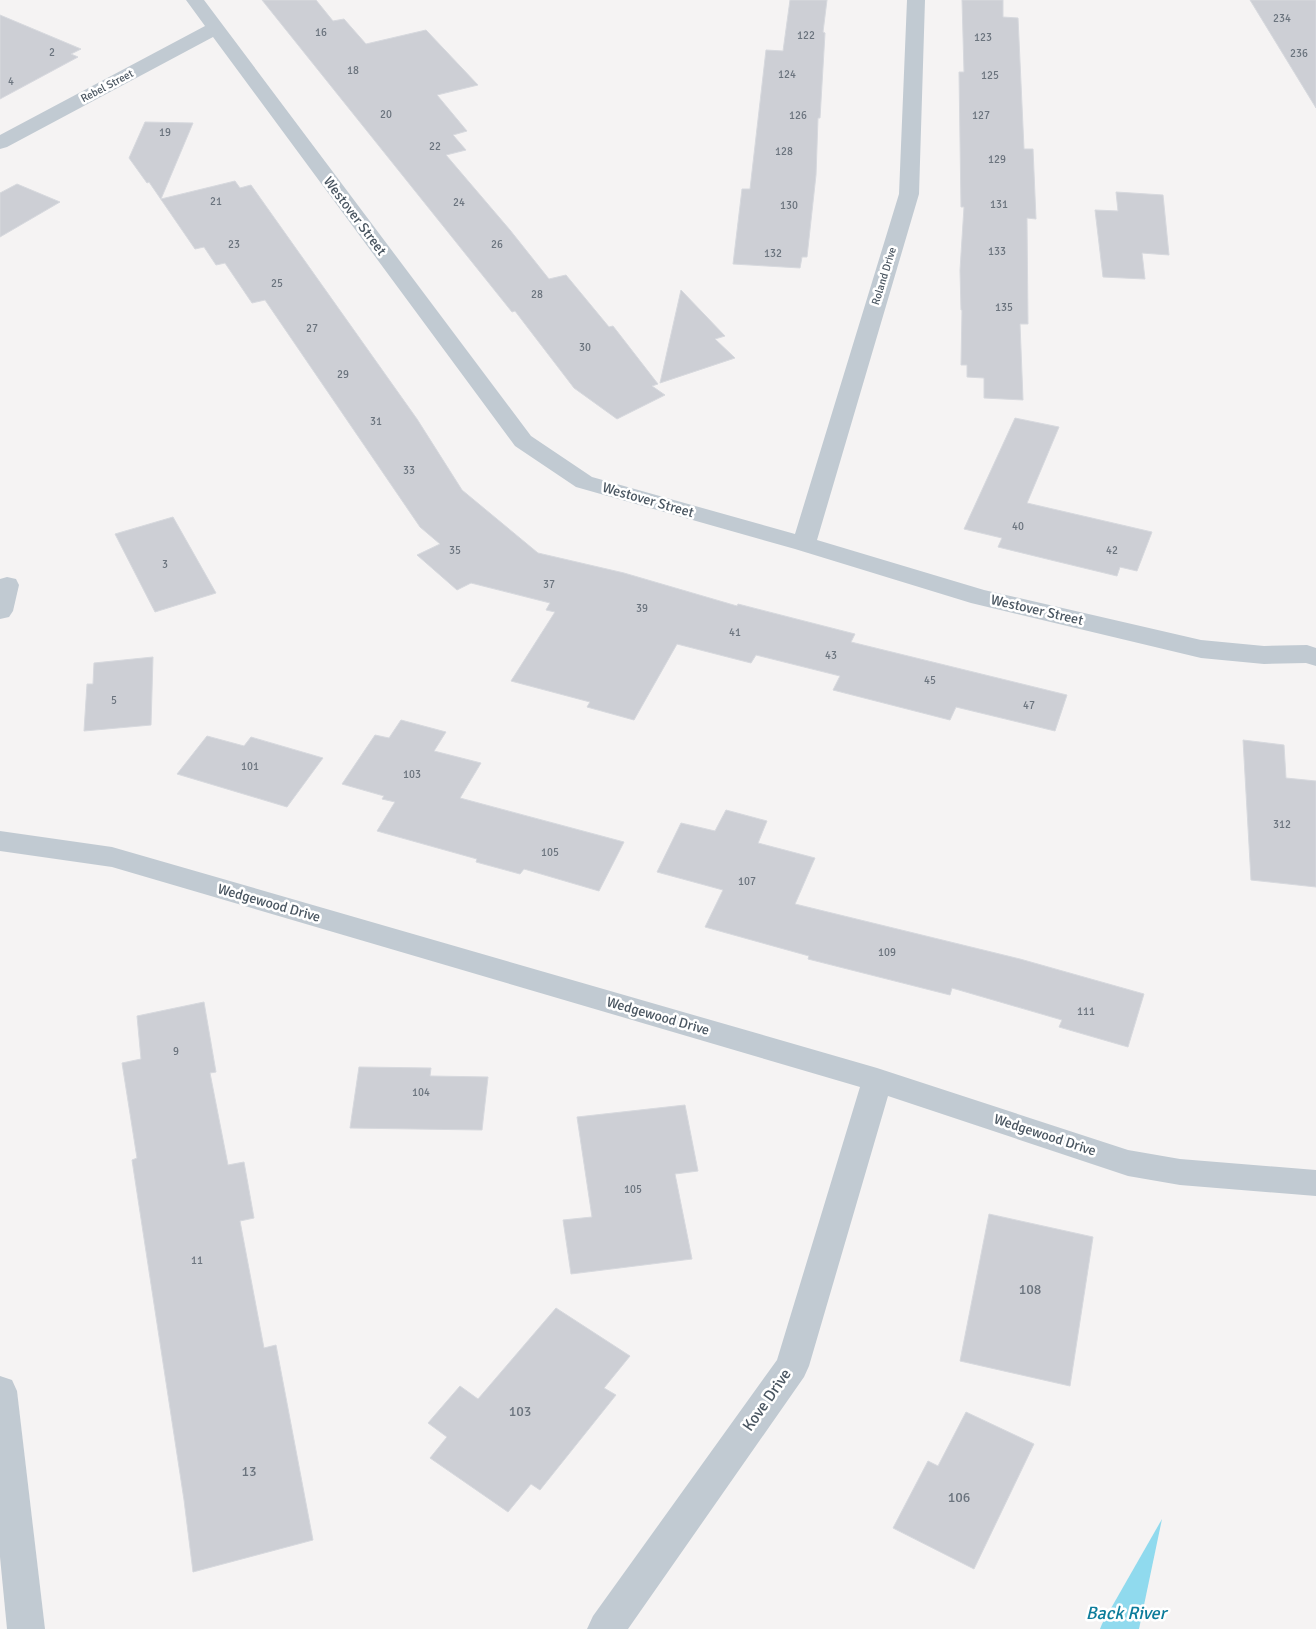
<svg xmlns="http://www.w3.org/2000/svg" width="1316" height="1629" font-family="Signika,sans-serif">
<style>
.water{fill:#90daee}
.building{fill:#cdcfd5;stroke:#d7d9de}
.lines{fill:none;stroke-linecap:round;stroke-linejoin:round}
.street{fill:#c1cad2;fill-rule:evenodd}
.labels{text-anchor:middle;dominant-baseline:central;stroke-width:5;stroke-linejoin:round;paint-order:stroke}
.number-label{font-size:11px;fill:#6b747e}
.far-street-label{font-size:11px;fill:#4a5661;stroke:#fff}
.street-label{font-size:14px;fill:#4a5661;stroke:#fff}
.near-number-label{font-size:14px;fill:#6b747e}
.near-street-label{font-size:16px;fill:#4a5661;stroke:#fff}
.near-water-label{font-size:18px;font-style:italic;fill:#0c7c9b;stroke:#fff}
</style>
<rect width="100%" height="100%" fill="#f5f3f3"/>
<polygon class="water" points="1162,1519 1139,1629 1100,1629 1102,1624"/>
<g class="building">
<polygon points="262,0 316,0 333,21 344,19 366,44 426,30 478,85 437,95 467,131 453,135 466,150 446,155 510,230 549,279 566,275 609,327 613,326 658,384 652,386 665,395 617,419 574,388 515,311 512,312"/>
<polygon points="790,0 827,0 823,32 825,33 820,118 818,118 816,175 807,257 802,257 800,268 733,264 742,189 750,189 766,50 783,51"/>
<polygon points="962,0 1003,0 1003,17 1018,18 1024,149 1033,149 1036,219 1027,218 1028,324 1020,324 1023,400 984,398 984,378 967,377 967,365 961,365 962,310 961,310 960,270 964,207 961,207 959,72 964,72"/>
<polygon points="1250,0 1316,0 1316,108"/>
<polygon points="0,15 81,49 71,54 78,57 0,99"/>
<polygon points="145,122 193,123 161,199 235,181 240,188 251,185 417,419 462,490 538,553 624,573 737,606 738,604 855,634 851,642 1067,695 1055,731 956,707 950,720 833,690 840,676 756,655 751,663 677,644 634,720 587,707 590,702 511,681 555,612 546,610 550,603 471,583 457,590 417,555 440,544 420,527 265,300 252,303 225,263 216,265 204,247 195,249 149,182 147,183 129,158"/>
<polygon points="17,184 60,202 0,237 0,193"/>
<polygon points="1116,192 1163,195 1169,255 1142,253 1145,279 1103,277 1095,210 1118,211"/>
<polygon points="681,290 725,336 715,339 735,358 660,383"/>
<polygon points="1015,418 1059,427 1027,503 1152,532 1137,571 1120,567 1117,576 1051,560 998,547 1002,538 964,529"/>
<polygon points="173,517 216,593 155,612 115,534"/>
<polygon points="153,657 151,725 84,731 87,684 93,684 94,663"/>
<polygon points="401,720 446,732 434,751 481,763 460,798 624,842 599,891 524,869 520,874 476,862 477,859 377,831 395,802 382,799 384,796 342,784 375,735 389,738"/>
<polygon points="207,736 244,746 251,737 323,758 287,807 177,774"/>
<polygon points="1243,740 1284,745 1286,778 1316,781 1316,887 1251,880"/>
<polygon points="726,810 767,821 758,843 815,858 795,904 1020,959 1144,994 1128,1047 1059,1027 1062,1020 952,988 950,995 808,959 809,956 705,927 723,890 657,872 681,823 715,831"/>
<polygon points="204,1002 216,1072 210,1073 228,1165 244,1162 254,1218 240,1221 264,1348 276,1345 313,1540 193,1572 184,1500 132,1160 137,1158 122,1063 141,1059 137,1016"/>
<polygon points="359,1067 431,1068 430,1076 488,1077 482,1130 350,1128"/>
<polygon points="685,1105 698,1171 675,1174 692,1259 571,1274 563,1220 592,1217 577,1117"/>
<polygon points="989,1214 1093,1237 1070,1386 960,1361"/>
<polygon points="556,1308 630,1356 604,1388 616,1395 540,1490 531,1484 508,1512 430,1458 447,1437 428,1423 460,1386 478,1399"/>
<polygon points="966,1412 1034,1444 974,1569 893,1528 928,1461 938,1466"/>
</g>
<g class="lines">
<g class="street">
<polygon points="186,0 204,0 531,436 592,477 795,534 899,194 907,0 925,0 919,194 817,540 984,590 1201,640 1264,646 1307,645 1316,648 1316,666 1306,663 1264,664 1201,658 971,603 795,549 576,487 515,446 213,37 7,147 0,149 0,135 205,26"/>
<polygon points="7,577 16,579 19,585 13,611 9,617 0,619 0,579"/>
<polygon points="0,831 112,847 877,1068 1128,1150 1180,1159 1316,1170 1316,1196 1180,1185 1128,1176 888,1096 809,1366 804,1377 628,1629 587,1629 593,1616 777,1360 860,1087 112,867 0,851"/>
<polygon points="0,1376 12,1380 17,1391 45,1629 7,1629 0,1557"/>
</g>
</g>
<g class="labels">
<g class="number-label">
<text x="1282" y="18">234</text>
<text x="321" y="32">16</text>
<text x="806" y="35">122</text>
<text x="983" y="37">123</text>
<text x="52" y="52">2</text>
<text x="1299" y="53">236</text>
<text x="353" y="70">18</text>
<text x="787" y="74">124</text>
<text x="990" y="75">125</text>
<text x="11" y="81">4</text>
<text x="386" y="114">20</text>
<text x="798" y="115">126</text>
<text x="981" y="115">127</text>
<text x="165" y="132">19</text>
<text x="435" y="146">22</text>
<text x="784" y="151">128</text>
<text x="997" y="159">129</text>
<text x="216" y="201">21</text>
<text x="459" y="202">24</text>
<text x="999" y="204">131</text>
<text x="789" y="205">130</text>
<text x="234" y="244">23</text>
<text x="497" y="244">26</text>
<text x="997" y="251">133</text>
<text x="773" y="253">132</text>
<text x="277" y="283">25</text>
<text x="537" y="294">28</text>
<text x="1004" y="307">135</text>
<text x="312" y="328">27</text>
<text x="585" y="347">30</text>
<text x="343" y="374">29</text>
<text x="376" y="421">31</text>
<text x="409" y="470">33</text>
<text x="1018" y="526">40</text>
<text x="455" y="550">35</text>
<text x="1112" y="550">42</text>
<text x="165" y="564">3</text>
<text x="549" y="584">37</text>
<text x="642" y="608">39</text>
<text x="735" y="632">41</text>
<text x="831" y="655">43</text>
<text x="930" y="680">45</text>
<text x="114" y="700">5</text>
<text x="1029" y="705">47</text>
<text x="250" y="766">101</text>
<text x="412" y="774">103</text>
<text x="1282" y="824">312</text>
<text x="550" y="852">105</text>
<text x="747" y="881">107</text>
<text x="887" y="952">109</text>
<text x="1086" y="1011">111</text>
<text x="176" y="1051">9</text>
<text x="421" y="1092">104</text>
<text x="633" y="1189">105</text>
<text x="197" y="1260">11</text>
</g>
<g class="far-street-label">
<text transform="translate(107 86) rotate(-28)">Rebel Street</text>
<text transform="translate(884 276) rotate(-73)">Roland Drive</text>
</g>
<g class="street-label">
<text transform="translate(355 216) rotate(53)">Westover Street</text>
<text transform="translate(648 500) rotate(16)">Westover Street</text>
<text transform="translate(1037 610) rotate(13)">Westover Street</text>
<text transform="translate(269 903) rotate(16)">Wedgewood Drive</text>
<text transform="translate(658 1016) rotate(16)">Wedgewood Drive</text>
<text transform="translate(1045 1135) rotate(18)">Wedgewood Drive</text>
</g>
<g class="near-number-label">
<text x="1030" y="1289">108</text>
<text x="520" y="1411">103</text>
<text x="249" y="1471">13</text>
<text x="959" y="1497">106</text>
</g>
<g class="near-street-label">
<text transform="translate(767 1400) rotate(-55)">Kove Drive</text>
</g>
<g class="near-water-label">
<text x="1126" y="1613">Back River</text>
</g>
</g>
</svg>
